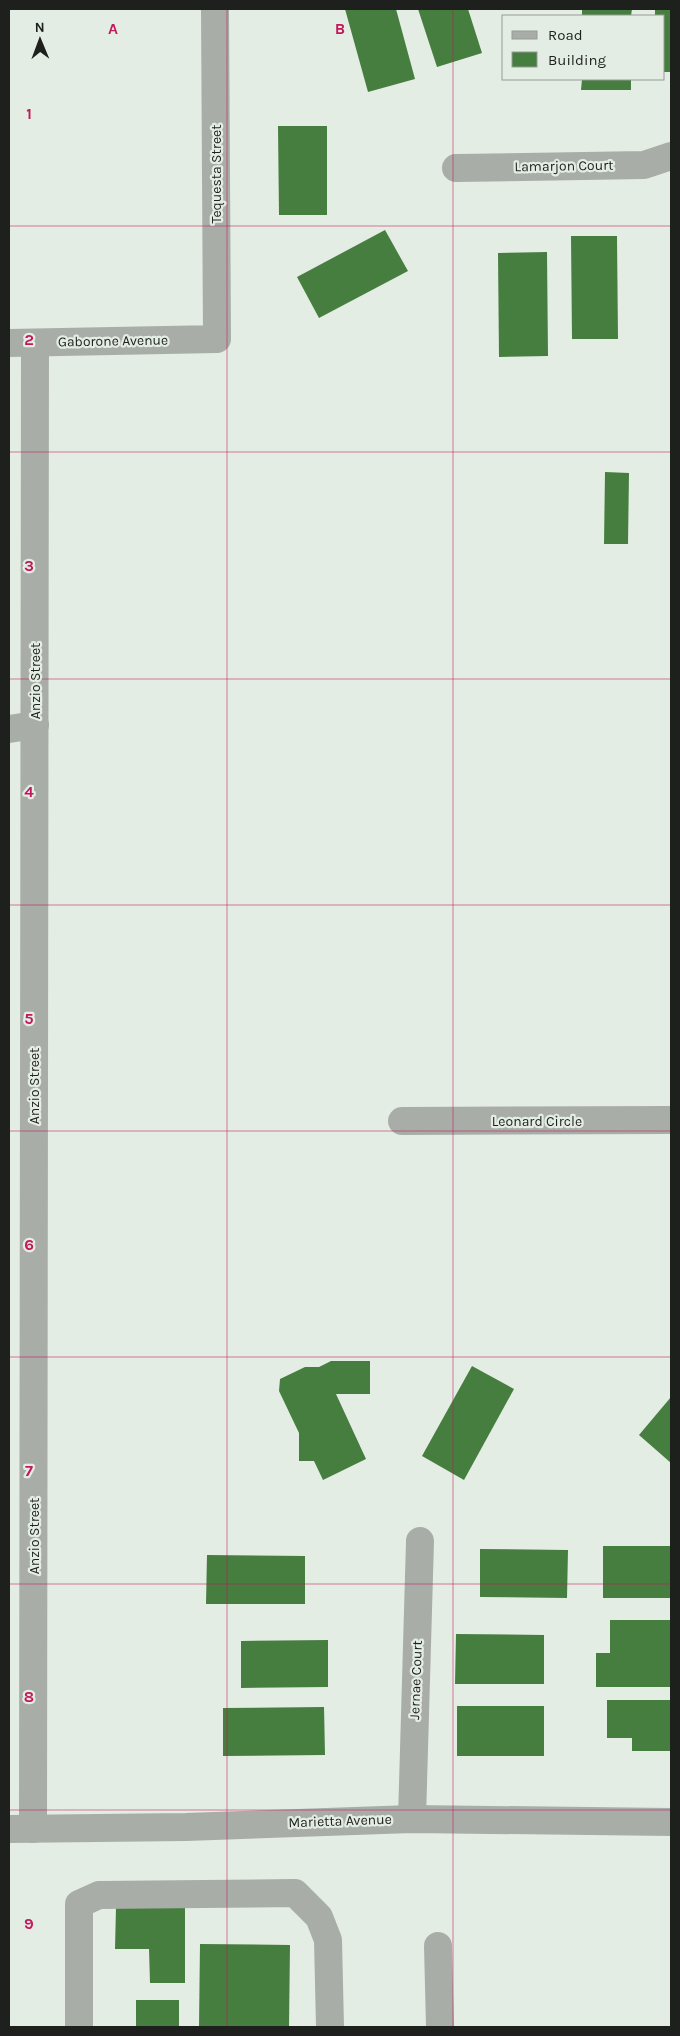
<svg xmlns="http://www.w3.org/2000/svg" width="680" height="2036" font-family="Karla,sans-serif">
<style>
.building{fill:#467e40}
.lines{fill:none;stroke-linecap:round;stroke-linejoin:round}
.minor{stroke:#a9ada8;stroke-width:28}
.grid{fill:none;stroke:#c2185b;stroke-width:1;stroke-opacity:0.55}
.labels{text-anchor:middle;dominant-baseline:central;stroke-width:4.5;stroke-linejoin:round;paint-order:stroke}
.street-label{font-size:14px;fill:#1d201c;stroke:#e4ede3}
.grid-label{font-size:16px;text-anchor:middle;font-weight:bold;fill:#c2185b;stroke:#e4ede3;stroke-width:4.5;stroke-linejoin:round;paint-order:stroke}
</style>
<rect width="100%" height="100%" fill="#e4ede3"/>
<g class="building">
<polygon points="345,9 396,9 415,79 368,92"/>
<polygon points="418,9 468,9 482,53 437,67"/>
<polygon points="582,9 632,9 631,16 582,16"/>
<polygon points="655,9 671,9 671,72 664,72 664,16 655,16"/>
<polygon points="582,79 631,79 631,90 581,90"/>
<polygon points="278,126 327,126 327,215 279,215"/>
<polygon points="385,230 408,271 319,318 297,277"/>
<polygon points="571,236 617,236 618,339 572,339"/>
<polygon points="547,252 548,356 499,357 498,253"/>
<polygon points="605,472 629,473 628,544 604,544"/>
<polygon points="331,1361 370,1361 370,1394 336,1394 366,1459 323,1480 314,1461 299,1461 299,1433 279,1391 280,1379 305,1367 319,1367"/>
<polygon points="472,1366 514,1389 464,1480 422,1456"/>
<polygon points="671,1397 671,1463 639,1435"/>
<rect x="603" y="1546" width="68" height="52"/>
<polygon points="480,1549 568,1550 567,1598 480,1597"/>
<polygon points="207,1555 305,1556 305,1604 206,1604"/>
<polygon points="610,1620 671,1620 671,1687 596,1687 596,1653 610,1653"/>
<polygon points="456,1634 544,1635 544,1684 455,1684"/>
<polygon points="328,1640 328,1687 241,1688 241,1641"/>
<polygon points="607,1700 671,1700 671,1751 632,1751 632,1738 607,1738"/>
<rect x="457" y="1706" width="87" height="50"/>
<polygon points="324,1707 325,1755 223,1756 223,1708"/>
<polygon points="116,1907 185,1907 185,1983 150,1983 149,1949 115,1949"/>
<polygon points="200,1944 290,1945 289,2027 199,2027"/>
<rect x="136" y="2000" width="43" height="27"/>
</g>
<g class="lines">
<g class="minor">
<polyline points="456,168 644,165 671,156"/>
<polyline points="9,343 217,339 215,9"/>
<polyline points="9,729 35,725"/>
<polyline points="402,1121 671,1120"/>
<polyline points="412,1819 420,1541"/>
<polyline points="9,1829 186,1827 412,1819 671,1822"/>
<polyline points="33,1829 35,343"/>
<polyline points="438,1946 440,2027"/>
<polyline points="79,2027 79,1904 99,1895 295,1893 319,1917 328,1940 330,2027"/>
</g>
</g>
<path class="grid" d="M 227,9 L 227,2027M 453,9 L 453,2027M 9,226 L 671,226M 9,452 L 671,452M 9,679 L 671,679M 9,905 L 671,905M 9,1131 L 671,1131M 9,1357 L 671,1357M 9,1584 L 671,1584M 9,1810 L 671,1810"/>
<g class="labels">
<g class="street-label">
<text transform="translate(564 166) rotate(-1)">Lamarjon Court</text>
<text transform="translate(216 174) rotate(-90)">Tequesta Street</text>
<text transform="translate(113 341) rotate(-1)">Gaborone Avenue</text>
<text transform="translate(35 681) rotate(-90)">Anzio Street</text>
<text transform="translate(34 1086) rotate(-90)">Anzio Street</text>
<text x="537" y="1121">Leonard Circle</text>
<text transform="translate(34 1536) rotate(-90)">Anzio Street</text>
<text transform="translate(416 1680) rotate(-88)">Jernae Court</text>
<text transform="translate(340 1821) rotate(-2)">Marietta Avenue</text>
</g>
</g>
<g class="grid-label">
<text x="113" y="34">A</text>
<text x="340" y="34">B</text>
<text x="29" y="119">1</text>
<text x="29" y="345">2</text>
<text x="29" y="571">3</text>
<text x="29" y="797">4</text>
<text x="29" y="1024">5</text>
<text x="29" y="1250">6</text>
<text x="29" y="1476">7</text>
<text x="29" y="1702">8</text>
<text x="29" y="1929">9</text>
</g>
<rect width="680" height="2036" fill="none" stroke="#1d201c" stroke-width="20"/>
<rect x="502" y="15" width="162" height="65" fill="#e4ede3" stroke="#949b93"/>
<rect x="512" y="31" width="25" height="8" fill="#a9ada8" stroke="#949b93"/>
<text x="548" y="40" font-size="15" fill="#1d201c">Road</text>
<rect x="512" y="52" width="25" height="15" fill="#467e40" stroke="#949b93"/>
<text x="548" y="65" font-size="15" fill="#1d201c">Building</text>
<g transform="translate(40 40) rotate(359)" stroke="#e4ede3" stroke-width="4" paint-order="stroke">
<path d="M0-4L9 19L0 12L-9 19Z" fill="#1d201c"/>
<text y="-8" font-size="14" font-weight="bold" text-anchor="middle" fill="#1d201c">N</text>
</g>
</svg>
